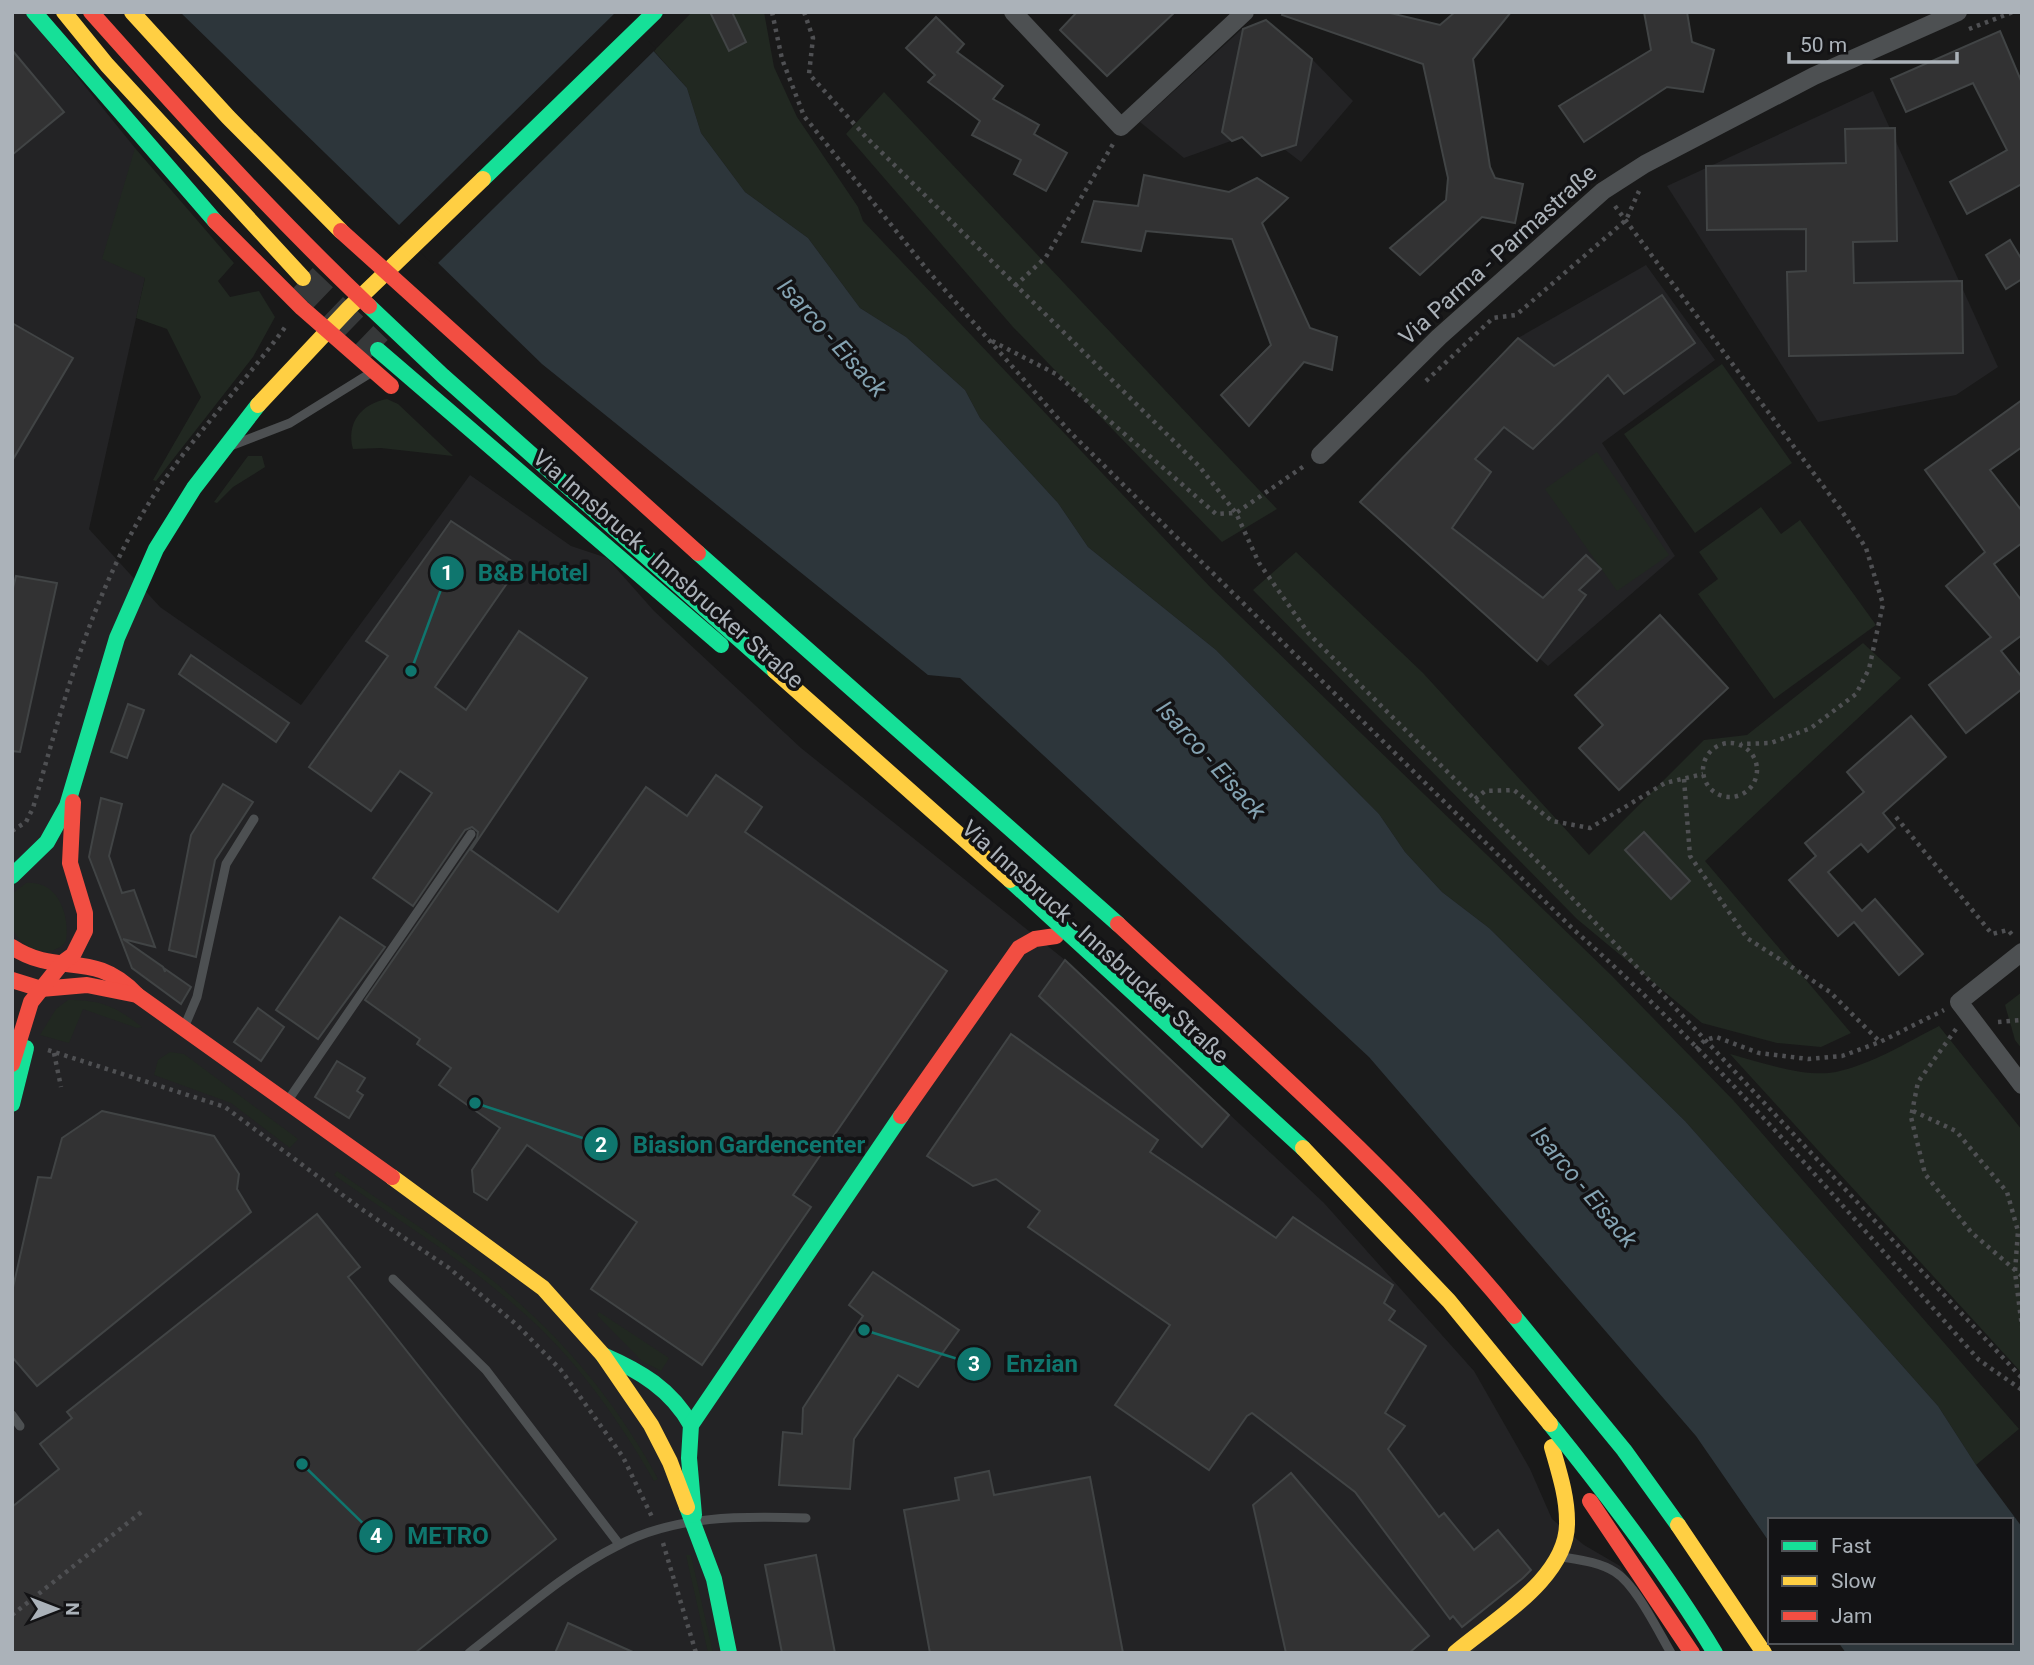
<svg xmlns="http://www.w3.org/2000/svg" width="2034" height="1665" font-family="Roboto,sans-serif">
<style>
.built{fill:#232325}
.green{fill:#212821}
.water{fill:#2d363b}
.pier{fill:#191919}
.building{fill:#323233;stroke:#414445;stroke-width:2}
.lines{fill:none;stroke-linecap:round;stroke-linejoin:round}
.primary-tunnel{stroke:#363839;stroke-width:28;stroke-dasharray:28 14;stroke-linecap:butt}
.path{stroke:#4f5053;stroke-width:4.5;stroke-dasharray:3.5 5;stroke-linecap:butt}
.lane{stroke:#4d5052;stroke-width:9}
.street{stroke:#4d5052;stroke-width:18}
.fast{stroke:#16e098;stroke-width:16}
.slow{stroke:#ffcf43;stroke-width:16}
.jam{stroke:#f24e42;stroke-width:16}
.fast-bridge{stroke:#16e098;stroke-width:16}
.slow-bridge{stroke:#ffcf43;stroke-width:16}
.jam-bridge{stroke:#f24e42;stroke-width:16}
.labels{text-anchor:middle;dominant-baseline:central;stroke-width:7;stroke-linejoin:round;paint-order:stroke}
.street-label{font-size:23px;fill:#abb2b9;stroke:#131315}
.water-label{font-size:24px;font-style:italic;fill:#84a3b2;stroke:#131315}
.leader{fill:none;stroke:#0f766e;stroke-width:2.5}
.callout-dot{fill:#0f766e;stroke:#131315;stroke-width:2.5}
.mark-label{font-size:21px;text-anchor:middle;font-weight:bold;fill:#fff}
.callout-label{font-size:24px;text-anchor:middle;font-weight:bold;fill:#0f766e;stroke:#131315;stroke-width:7;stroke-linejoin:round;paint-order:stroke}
</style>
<rect width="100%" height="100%" fill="#191919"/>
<g class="built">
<polygon points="12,12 25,12 135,148 145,278 89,529 160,607 301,705 470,475 571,546 607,558 654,611 801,748 1065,960 1324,1203 1474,1371 1530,1469 1552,1519 1584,1545 1620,1566 1675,1653 12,1653"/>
<polygon points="1266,20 1312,59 1353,101 1301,162 1284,149 1262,156 1242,137 1184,158 1140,122 1243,28"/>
<polygon points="1873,91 1998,367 1956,395 1818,422 1667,186"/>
<polygon points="1646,265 1715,360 1602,443 1675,556 1548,666 1360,502 1518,338"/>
</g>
<g class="green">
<polygon points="692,12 764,12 774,67 797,117 858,207 863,221 1212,589 1611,975 1733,1100 2019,1429 1976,1465 1938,1406 1685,1121 1489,928 1442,892 1405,852 1379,814 1216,650 1088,547 1058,503 980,418 965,390 906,337 860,308 808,238 745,192 701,133 687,88 654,51"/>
<polygon points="884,92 1277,509 1222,542 1013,327 846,134"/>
<polygon points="135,148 234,263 218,281 230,297 259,291 275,317 253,357 156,481 153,480 201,397 167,329 136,318 145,278 102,259"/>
<polygon points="1722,364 1792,463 1695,533 1624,434"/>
<path d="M 387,399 L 398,404 L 453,456 L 381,448 L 353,449 C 346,423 361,404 387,399 Z"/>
<polygon points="1597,452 1669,555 1617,591 1545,489"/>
<polygon points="248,456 262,456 265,467 233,487 217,503 214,502"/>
<polygon points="1761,507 1781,534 1800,520 1876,625 1774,699 1698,594 1718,579 1699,552"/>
<polygon points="1296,552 1423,673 1589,855 1704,740 1747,735 1863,643 1901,678 1705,861 1851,1033 1821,1047 1777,1043 1702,1023 1577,919 1253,590"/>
<path d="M 26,883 C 58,880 70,915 66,941 C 52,961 19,949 13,928 C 10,918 12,904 12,894 Z"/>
<polygon points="2022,992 2022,1049 2015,1040 2005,1005"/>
<path d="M 68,1000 C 101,1000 115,1006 142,1027 L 137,1028 L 83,1009 L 69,1043 L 40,1035 L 56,1009 Z"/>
<path d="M 1939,1026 L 2022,1130 L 2022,1382 L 2020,1371 L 1730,1054 C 1760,1062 1805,1078 1836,1072 C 1872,1064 1906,1043 1939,1026 Z"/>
<polygon points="170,1052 184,1054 298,1139 290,1148 231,1103 154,1075 158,1060"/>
<path d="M 337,1171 C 401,1216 475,1260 531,1314 C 581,1360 626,1419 658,1479 L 654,1481 C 620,1422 578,1362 528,1317 C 469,1263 399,1221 334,1175 Z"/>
<polygon points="599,1312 669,1358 661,1371 642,1361 597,1315"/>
<polygon points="686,1555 691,1555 713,1653 708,1653"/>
</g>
<polygon class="water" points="180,12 618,12 687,88 701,133 745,192 808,238 860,308 906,337 965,390 980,418 1058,503 1088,547 1216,650 1379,814 1405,852 1442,892 1489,928 1685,1121 1938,1406 1976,1465 2022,1527 2022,1653 1846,1653 1838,1642 2011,1642 2011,1520 1770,1520 1770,1543 1696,1436 1369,1057 960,678 928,675 542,364"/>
<polygon class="pier" points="616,12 623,12 656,49 435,266 396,228"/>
<g class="building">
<polygon points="710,12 732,12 746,42 729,51"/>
<polygon points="1077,12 1175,12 1107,76 1060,30"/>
<polygon points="1283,12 1386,12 1440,25 1455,12 1511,12 1473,59 1490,167 1495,178 1523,184 1515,223 1482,217 1420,275 1390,248 1446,200 1448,178 1423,64 1282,15"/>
<polygon points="1644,12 1687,12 1692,42 1714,50 1703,92 1667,87 1584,142 1559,106 1651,50"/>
<polygon points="936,17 964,44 957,52 1003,86 993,99 1039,125 1034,134 1067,153 1046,191 1014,174 1021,160 972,135 980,121 928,82 935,75 906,48"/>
<polygon points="1266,20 1312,59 1296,145 1262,156 1242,137 1232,141 1222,132 1243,29"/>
<polygon points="2000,31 2022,83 2022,184 1967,214 1950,182 2007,150 1973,83 1906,112 1891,79"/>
<polygon points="12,50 64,112 12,155"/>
<polygon points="1895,128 1897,241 1853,242 1854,283 1962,281 1963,353 1789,356 1787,272 1806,271 1806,229 1707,230 1706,166 1846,163 1845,129"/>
<polygon points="1144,175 1229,192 1257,178 1288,198 1262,223 1310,328 1337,337 1332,370 1304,362 1249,426 1221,395 1271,345 1232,239 1146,231 1141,251 1082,242 1094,201 1138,206"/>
<polygon points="2010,240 2022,260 2022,279 2006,289 1986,255"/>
<polygon points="1662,295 1695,343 1624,394 1608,375 1533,449 1504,427 1475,459 1491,472 1452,528 1543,598 1586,555 1601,569 1579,590 1586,595 1537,661 1360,502 1518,338 1554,366"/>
<polygon points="12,323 73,358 12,461"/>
<polygon points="2022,400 2022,447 1990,470 2022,511 2022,543 1994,564 2022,601 2022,635 2001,651 2022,677 2022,689 1966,733 1929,685 1991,637 1946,586 1985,552 1925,470"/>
<polygon points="451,521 519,566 435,687 466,710 519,631 587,678 471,850 558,912 646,787 687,816 716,775 762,807 745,832 947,971 793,1195 811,1207 702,1365 591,1289 637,1222 527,1145 487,1200 474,1192 472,1170 500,1128 439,1085 451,1068 417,1044 420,1039 365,1000 477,838 478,832 472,827 465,830 413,906 373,878 432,793 400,771 371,811 309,767 388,656 366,641"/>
<polygon points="16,576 57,583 20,752 12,751 12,592"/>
<polygon points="1660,615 1728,688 1619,790 1579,748 1603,725 1575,695"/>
<polygon points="191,655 289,723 276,742 179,674"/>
<polygon points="128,704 144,710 127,758 111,752"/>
<polygon points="1911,716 1946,757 1883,813 1895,828 1868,852 1861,844 1828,872 1862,911 1875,899 1923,954 1899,975 1854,922 1838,936 1789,880 1816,856 1805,843 1864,792 1847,772"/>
<polygon points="223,784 253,802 215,860 196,957 169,950 191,835"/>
<polygon points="101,798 122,804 109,856 122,893 134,890 155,947 123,939 163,967 165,972 165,969 191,987 181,1004 132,968 89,857"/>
<polygon points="1644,832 1690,881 1671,899 1625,850"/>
<polygon points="340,917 385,947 318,1039 276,1010"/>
<polygon points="1065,960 1229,1115 1202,1147 1039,996"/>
<polygon points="258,1008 284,1027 261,1061 234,1042"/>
<polygon points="1011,1034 1158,1140 1150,1152 1276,1238 1293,1217 1393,1285 1384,1303 1395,1311 1389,1320 1426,1346 1385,1413 1405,1426 1388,1449 1439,1517 1444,1513 1474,1550 1498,1530 1531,1570 1523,1578 1462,1627 1453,1616 1450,1619 1355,1492 1252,1413 1247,1416 1209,1470 1115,1405 1170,1325 1028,1227 1040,1211 996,1179 973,1186 927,1156"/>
<polygon points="337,1061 365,1078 357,1091 363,1095 349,1118 315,1097"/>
<polygon points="102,1111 214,1136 239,1174 237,1189 251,1212 37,1386 12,1357 12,1292 38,1177 51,1178 62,1138"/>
<polygon points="317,1214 360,1267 348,1277 556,1539 415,1653 12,1653 12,1507 59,1469 40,1444 72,1418 67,1412"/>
<polygon points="873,1272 959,1330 918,1387 898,1375 854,1439 850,1489 779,1485 783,1432 802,1434 803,1408 863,1316 849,1305"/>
<polygon points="989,1471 994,1495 1090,1477 1123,1653 930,1653 904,1510 959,1500 955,1478"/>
<polygon points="1291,1473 1429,1636 1409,1653 1286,1653 1253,1505"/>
<polygon points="816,1555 835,1653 782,1653 765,1565"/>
<polygon points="568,1623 635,1653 555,1653"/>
</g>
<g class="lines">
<polyline class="primary-tunnel" points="303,278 378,350"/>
<g class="path">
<path d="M 772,12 L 782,59 L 804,116 L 929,272 L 1070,432 L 1573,929 C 1721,1060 1848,1213 1979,1360 L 2022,1390"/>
<polyline points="804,12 813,38 809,74 866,137 1199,466 1236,513 1259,563 1309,634 1545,869 2022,1378"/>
<polyline points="1969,29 2013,12"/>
<polyline points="1615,206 1841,510 1866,548 1883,604 1869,669 1856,694 1811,728 1771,743 1741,744"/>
<polyline points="1015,286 1046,257 1113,144"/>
<polyline points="992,341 1056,374 1216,514 1236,513 1307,464"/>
<polyline points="1426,381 1493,318 1516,315 1626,220 1639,191"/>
<circle cx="1730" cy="770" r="27"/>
<polyline points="1684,779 1690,856 1747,938 1830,992 1880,1042"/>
<polyline points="1475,799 1485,791 1514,790 1552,821 1590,828 1665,783 1703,774"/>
<polyline points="1896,817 1992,934 2008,930 2014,937"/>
<path d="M 12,831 L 26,822 L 33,808 C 66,693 95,580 164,480 C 202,427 247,379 286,326"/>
<polyline points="1998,1022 2022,1020"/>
<polyline points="1956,1029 1918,1082 1911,1117 1925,1174 1971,1232 2022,1276"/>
<polyline points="1696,1049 1705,1040 1716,1037 1759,1053 1808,1059 1842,1056 1880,1042 1944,1010"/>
<polyline points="48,1050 225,1107 360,1208 449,1268 517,1325 561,1370 623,1457 653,1519"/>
<polyline points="54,1053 61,1087"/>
<polyline points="1913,1111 1956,1131 2007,1192 2018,1231 2015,1272 2022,1327"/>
<polyline points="663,1543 696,1653"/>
<polyline points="12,1615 144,1510"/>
</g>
<g class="lane">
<polyline points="233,445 290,423 369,374"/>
<polyline points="186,1023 197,997 226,864 254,819"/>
<polyline points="291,1096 471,834"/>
<polyline points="393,1279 486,1370 619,1544"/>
<polyline points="12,1415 20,1426"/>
<path d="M 1562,1557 C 1580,1560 1599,1562 1615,1572 C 1636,1585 1658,1631 1671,1653"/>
<path d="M 469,1653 C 517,1616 563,1573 617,1546 C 674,1515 743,1516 806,1518"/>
</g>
<g class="street">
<polyline points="1013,12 1121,127 1245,12"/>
<polyline points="1320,455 1439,337 1603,191 1645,164 1814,76 1958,12"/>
<polyline points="2022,952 1959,1002 2022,1085"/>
</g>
<g class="fast">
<polyline points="34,12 215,221"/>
<polyline points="483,179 655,12"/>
<polyline points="378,350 721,645"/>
<polyline points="12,876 47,842 67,806 117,638 156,549 194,488 258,405"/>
<polyline points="12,1104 26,1048"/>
<path d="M 603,1355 C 640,1371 671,1389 691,1425"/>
<polyline points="687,1507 714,1579 729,1653"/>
<polyline points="694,1515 689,1458 691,1425 901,1116"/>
</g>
<g class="slow">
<polyline points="64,12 107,65 303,278"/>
<polyline points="258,405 349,308 483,179"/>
<polyline points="392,1177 543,1288 603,1355 651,1425 670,1462 687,1507"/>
<path d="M 1455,1653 C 1493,1620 1569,1578 1567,1521 C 1567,1496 1559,1472 1552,1447"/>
</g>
<g class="jam">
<polyline points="215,221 302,308 391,386"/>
<path d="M 12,947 C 59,978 93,948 137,995"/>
<polyline points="12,980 41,989 87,985 137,995 392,1177"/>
<polyline points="12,1064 31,1002 62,963 73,955 85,931 85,913 70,863 73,802"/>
<polyline points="901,1116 1019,948 1035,939 1056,936"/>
<polyline points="1590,1501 1692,1653"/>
</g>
<g class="fast-bridge">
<polyline points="369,306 443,376 775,671"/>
<polyline points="698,553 1118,924"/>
<polyline points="1010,880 1303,1148"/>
<polyline points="1514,1316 1624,1450 1678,1525"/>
<path d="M 1550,1424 C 1609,1497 1667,1573 1715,1653"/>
</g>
<g class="slow-bridge">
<polyline points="132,12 228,117 341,231"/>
<polyline points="775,671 1010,880"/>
<polyline points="1303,1148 1449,1301 1550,1424"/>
<polyline points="1678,1525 1764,1653"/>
</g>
<g class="jam-bridge">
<path d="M 91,12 C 181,113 271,213 369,306"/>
<polyline points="341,231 698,553"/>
<path d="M 1118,924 C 1254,1050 1397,1173 1514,1316"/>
</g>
</g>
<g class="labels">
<g class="street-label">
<text transform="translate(1498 255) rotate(-42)">Via Parma - Parmastraße</text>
<text transform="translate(668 569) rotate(41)">Via Innsbruck - Innsbrucker Straße</text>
<text transform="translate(1095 942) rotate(42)">Via Innsbruck - Innsbrucker Straße</text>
</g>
<g class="water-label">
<text transform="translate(832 338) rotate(48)">Isarco - Eisack</text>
<text transform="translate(1211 760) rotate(48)">Isarco - Eisack</text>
<text transform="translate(1584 1187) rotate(50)">Isarco - Eisack</text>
</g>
</g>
<path class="leader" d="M411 671L447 573M475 1103L601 1144M864 1330L974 1364M302 1464L376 1536"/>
<g class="callout-dot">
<circle cx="411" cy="671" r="7"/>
<circle cx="475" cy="1103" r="7"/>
<circle cx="864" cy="1330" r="7"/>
<circle cx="302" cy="1464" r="7"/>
<circle cx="447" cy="573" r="18"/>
<circle cx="601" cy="1144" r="18"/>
<circle cx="974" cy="1364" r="18"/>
<circle cx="376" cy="1536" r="18"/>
</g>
<g class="mark-label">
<text x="447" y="580">1</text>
<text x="601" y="1152">2</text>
<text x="974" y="1371">3</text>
<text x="376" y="1543">4</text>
</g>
<g class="callout-label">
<text x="533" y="581">B&amp;B Hotel</text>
<text x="749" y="1153">Biasion Gardencenter</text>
<text x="1042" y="1372">Enzian</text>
<text x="448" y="1544">METRO</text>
</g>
<rect width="2034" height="1665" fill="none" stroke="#abb2b9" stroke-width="28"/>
<rect x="1768" y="1518" width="245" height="126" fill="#131315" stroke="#505357" stroke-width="2"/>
<rect x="1782" y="1541" width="35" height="10" fill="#16e098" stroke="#505357" stroke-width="2"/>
<text x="1831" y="1553" font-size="21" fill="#abb2b9">Fast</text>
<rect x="1782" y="1576" width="35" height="10" fill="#ffcf43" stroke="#505357" stroke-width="2"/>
<text x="1831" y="1588" font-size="21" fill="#abb2b9">Slow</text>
<rect x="1782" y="1611" width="35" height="10" fill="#f24e42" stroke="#505357" stroke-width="2"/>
<text x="1831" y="1623" font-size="21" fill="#abb2b9">Jam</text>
<g transform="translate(56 1609) rotate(90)" stroke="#131315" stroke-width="5" paint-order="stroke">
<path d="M0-5L12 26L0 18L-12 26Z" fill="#abb2b9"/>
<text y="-10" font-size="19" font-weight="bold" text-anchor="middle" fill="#abb2b9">N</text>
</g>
<path d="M1789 52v10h168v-10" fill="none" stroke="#abb2b9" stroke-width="3.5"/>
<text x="1800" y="52" font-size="21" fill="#abb2b9" stroke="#131315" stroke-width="5" paint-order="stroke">50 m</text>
</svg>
